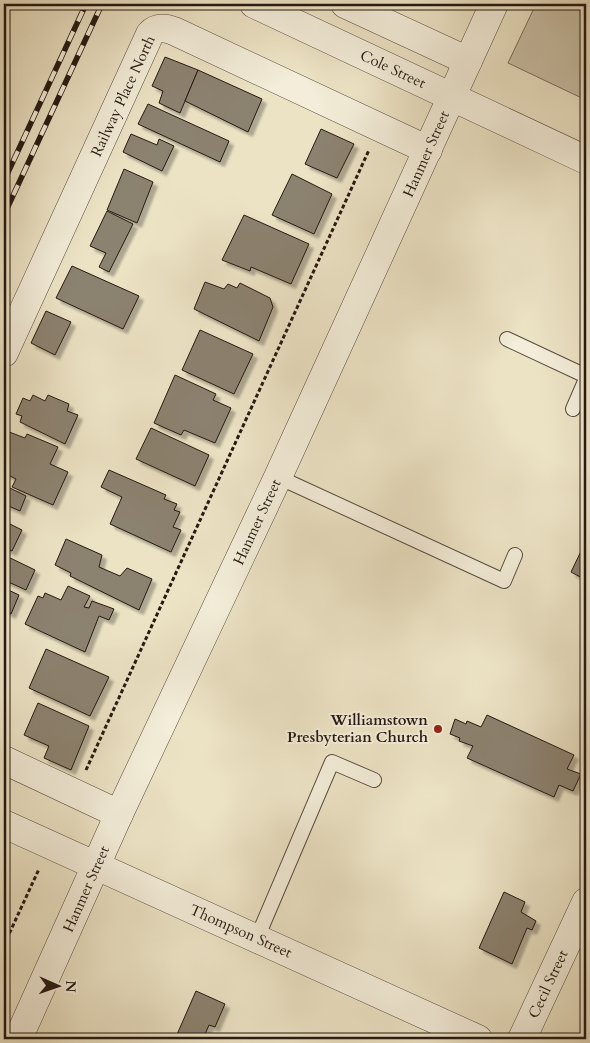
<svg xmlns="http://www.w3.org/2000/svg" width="590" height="1043" font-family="Cardo,serif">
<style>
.green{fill:#cac1a7;stroke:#786d5c}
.building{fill:#8c826f;stroke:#251912;filter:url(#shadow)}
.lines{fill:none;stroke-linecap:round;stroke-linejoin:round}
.service-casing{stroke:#574c3f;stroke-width:16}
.minor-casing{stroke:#574c3f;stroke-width:29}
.tertiary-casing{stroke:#574c3f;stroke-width:29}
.path{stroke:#251912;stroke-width:3;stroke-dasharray:4 2.5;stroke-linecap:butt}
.service{stroke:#f3edd9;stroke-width:14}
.minor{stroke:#f3edd9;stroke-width:28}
.tertiary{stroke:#f3edd9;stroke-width:28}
.rail-casing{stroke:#251912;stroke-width:5.5}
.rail{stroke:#f3edd9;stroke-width:4;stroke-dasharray:11;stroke-linecap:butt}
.poi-dot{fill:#8f2418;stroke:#f3edd9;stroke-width:2}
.labels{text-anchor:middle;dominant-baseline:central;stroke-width:4;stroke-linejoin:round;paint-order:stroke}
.street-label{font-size:15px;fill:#251912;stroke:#f3edd9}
.poi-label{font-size:15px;font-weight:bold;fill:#251912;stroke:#f3edd9;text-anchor:end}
</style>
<defs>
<filter id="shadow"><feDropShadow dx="4.5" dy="4.5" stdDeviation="1" flood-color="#0004"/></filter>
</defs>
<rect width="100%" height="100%" fill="#ece3c5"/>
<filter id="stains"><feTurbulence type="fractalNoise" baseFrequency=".004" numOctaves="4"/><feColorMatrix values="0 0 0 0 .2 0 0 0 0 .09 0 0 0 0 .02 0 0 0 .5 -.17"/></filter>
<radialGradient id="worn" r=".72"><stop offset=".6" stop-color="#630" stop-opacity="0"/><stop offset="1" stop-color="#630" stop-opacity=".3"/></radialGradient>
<polygon class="green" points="536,4 586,4 586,100 508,63"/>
<g class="building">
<polygon points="165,57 198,70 180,113 159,103 163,91 152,86"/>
<polygon points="198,70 262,99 248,132 185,101"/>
<polygon points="148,104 229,141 220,162 138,124"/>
<polygon points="321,129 354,144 337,178 305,164"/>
<polygon points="131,134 157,145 159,139 174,146 162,171 123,152"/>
<polygon points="124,169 153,182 137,223 107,210"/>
<polygon points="292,174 332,194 314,234 272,215"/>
<polygon points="107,211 133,224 109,272 99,267 106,253 90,246"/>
<polygon points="244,215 309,244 291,284 251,267 250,271 222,260"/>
<polygon points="72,266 139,296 123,329 56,298"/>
<polygon points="205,282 224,289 228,284 237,288 240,283 270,298 273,307 259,341 194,309"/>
<polygon points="46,311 71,322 55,355 31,343"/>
<polygon points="200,330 253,354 234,394 182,370"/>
<polygon points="175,375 216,394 213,400 231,408 215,443 184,430 181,435 154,423"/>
<polygon points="33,395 45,401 48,395 69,404 67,411 78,415 65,444 20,422 22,416 16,414 23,398 30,401"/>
<polygon points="151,428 209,455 195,486 136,459"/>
<polygon points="4,430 25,438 27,434 58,447 50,464 68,472 53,505 12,487 16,479 4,473"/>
<polygon points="109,470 166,495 164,499 177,504 174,510 180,512 173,527 181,530 171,552 110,524 122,497 101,487"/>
<polygon points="4,485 26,496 20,511 4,504"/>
<polygon points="4,521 22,530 12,551 4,548"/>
<polygon points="66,539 102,555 99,567 120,576 127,568 152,579 139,610 70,576 71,573 55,565"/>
<polygon points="584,545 586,547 586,580 571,572"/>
<polygon points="4,555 35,570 26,590 4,580"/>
<polygon points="68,586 90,596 84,607 89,608 92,601 114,609 109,620 99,616 85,652 25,624 38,596 43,598 45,593 61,600"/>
<polygon points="4,588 19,595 11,614 4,610"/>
<polygon points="46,649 109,677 90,716 29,688"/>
<polygon points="38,703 89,726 71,770 44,758 49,746 24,735"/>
<polygon points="487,715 574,755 567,769 581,774 573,791 559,785 554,797 467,758 473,746 459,741 460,738 450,734 455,719 466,724 467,721 481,727"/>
<polygon points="504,892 525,902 521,912 536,921 532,930 527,928 512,964 479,948"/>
<polygon points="196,991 225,1004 215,1027 209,1025 203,1039 175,1039"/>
</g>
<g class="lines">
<defs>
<g id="service">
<polyline points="507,339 586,376"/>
<polyline points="573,409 586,379"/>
<polyline points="278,477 504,581 515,555"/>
<polyline points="257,938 332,762 374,780"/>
</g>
<g id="minor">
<polyline points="254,4 586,160"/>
<polyline points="345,4 468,61"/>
<path d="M 4,353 L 150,34 C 157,26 166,28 174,31 L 428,150"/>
<polyline points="4,760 119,814"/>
<polyline points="18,1039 119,814 278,477 494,4"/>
<polyline points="522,1039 586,902"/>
</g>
<polyline id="tertiary" points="4,824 478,1039"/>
</defs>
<use href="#service" class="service-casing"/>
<use href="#minor" class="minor-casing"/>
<use href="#tertiary" class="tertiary-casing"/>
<g class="path">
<polyline points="86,770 369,150"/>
<polyline points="4,945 39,869"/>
</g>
<use href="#service" class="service"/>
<use href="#minor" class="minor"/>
<use href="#tertiary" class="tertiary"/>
<defs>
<g id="rail">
<polyline points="4,181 86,4"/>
<polyline points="4,215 102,4"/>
</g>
</defs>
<use href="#rail" class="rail-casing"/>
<use href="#rail" class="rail"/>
</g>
<circle class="poi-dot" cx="438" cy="729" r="5"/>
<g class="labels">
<g class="street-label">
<text transform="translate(393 69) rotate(25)">Cole Street</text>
<text transform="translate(123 96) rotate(-65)">Railway Place North</text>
<text transform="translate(426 154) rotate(-66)">Hanmer Street</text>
<text transform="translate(257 522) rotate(-65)">Hanmer Street</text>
<text transform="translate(86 889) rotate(-66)">Hanmer Street</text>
<text transform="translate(241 931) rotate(24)">Thompson Street</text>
<text transform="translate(548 984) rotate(-65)">Cecil Street</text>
</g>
<g class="poi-label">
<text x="428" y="720">Williamstown<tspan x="428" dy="17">Presbyterian Church</tspan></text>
</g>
</g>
<rect width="590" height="1043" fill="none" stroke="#ece3c5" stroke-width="20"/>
<rect x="5" y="5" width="580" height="1033" fill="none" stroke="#251912" stroke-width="2.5"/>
<rect x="10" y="10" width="570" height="1023" fill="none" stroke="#251912"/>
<g transform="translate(58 986) rotate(92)" stroke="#f3edd9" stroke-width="4" paint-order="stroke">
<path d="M0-4L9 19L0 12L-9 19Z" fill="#251912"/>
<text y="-8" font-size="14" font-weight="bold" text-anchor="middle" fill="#251912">N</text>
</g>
<rect width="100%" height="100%" filter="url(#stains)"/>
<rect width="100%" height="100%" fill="url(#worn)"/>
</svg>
